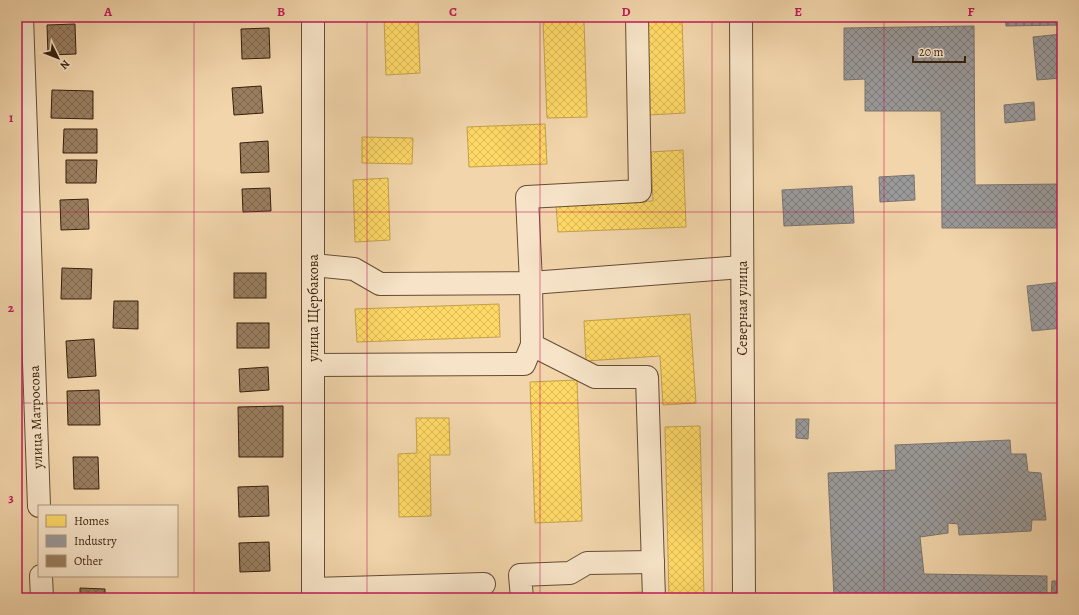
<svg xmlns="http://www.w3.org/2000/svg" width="1079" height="615" font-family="Alegreya,serif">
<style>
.homes{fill:url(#homes-cross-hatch);stroke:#c3a14b}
.industry{fill:url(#industry-cross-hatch);stroke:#7c746f}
.building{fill:url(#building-cross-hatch);stroke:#381f0d}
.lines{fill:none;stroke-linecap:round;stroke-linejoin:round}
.minor-casing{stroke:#664c34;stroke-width:24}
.minor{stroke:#f7e4c8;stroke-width:22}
.grid{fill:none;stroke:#c2185b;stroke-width:1;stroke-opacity:0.55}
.labels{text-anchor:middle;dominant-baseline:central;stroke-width:4;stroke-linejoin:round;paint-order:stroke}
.street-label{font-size:14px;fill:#381f0d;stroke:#f7e4c8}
.neatline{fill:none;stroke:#c2185b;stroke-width:1.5}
.grid-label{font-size:13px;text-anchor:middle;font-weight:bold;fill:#c2185b}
</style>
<defs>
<pattern id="homes-cross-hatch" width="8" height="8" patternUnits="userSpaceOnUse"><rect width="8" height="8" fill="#ffd966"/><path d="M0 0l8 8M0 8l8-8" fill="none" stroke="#dbba57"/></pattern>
<pattern id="industry-cross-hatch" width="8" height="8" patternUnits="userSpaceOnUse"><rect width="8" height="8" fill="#999"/><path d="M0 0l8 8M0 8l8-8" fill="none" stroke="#7e7c7b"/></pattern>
<pattern id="building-cross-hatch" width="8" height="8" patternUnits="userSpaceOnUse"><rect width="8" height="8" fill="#997e5f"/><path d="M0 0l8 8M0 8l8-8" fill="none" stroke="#7e674d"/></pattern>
</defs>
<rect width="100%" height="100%" fill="#f2d5ab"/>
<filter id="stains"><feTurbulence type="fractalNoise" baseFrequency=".005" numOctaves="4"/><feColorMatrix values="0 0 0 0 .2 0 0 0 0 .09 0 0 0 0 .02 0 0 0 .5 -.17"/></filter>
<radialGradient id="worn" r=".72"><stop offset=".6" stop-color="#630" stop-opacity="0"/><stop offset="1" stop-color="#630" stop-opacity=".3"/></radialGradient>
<g class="homes">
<polygon points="384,17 418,17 420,73 386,75"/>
<polygon points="646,17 682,17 685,113 649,115"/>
<polygon points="584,21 587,117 547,118 543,22"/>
<polygon points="545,124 547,164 469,167 467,127"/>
<polygon points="362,137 413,138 412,164 362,163"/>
<polygon points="683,150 686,227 558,232 556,205 653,201 651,152"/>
<polygon points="388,178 390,240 355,242 353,180"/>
<polygon points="499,304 500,337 357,342 355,309"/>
<polygon points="690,314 696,403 663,405 660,356 586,361 584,321"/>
<polygon points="577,380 582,521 535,523 530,382"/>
<polygon points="416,418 449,418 450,455 430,455 431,516 399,517 398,454 417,453"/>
<polygon points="700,426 704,598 669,598 665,427"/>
<polygon points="642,592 642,598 544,598 544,596"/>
</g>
<g class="industry">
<polygon points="1005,17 1062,17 1062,25 1006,26"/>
<polygon points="974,26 975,185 1062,184 1062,228 942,228 941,111 865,111 865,79 844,80 844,28"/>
<polygon points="1062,34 1062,78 1037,80 1033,37"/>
<polygon points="1034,102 1035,120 1005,123 1004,105"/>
<polygon points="914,175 915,200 880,202 879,177"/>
<polygon points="852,186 854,223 784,226 782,190"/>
<polygon points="1062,282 1062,328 1032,331 1027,286"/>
<polygon points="796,419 809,419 808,439 796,438"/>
<polygon points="1010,440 1011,454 1026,454 1028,472 1041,473 1046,520 1032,520 1031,531 959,535 958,524 948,523 948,533 920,537 924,574 1047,576 1047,598 834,598 828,473 896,470 895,445"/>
<polygon points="1052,581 1062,581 1062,598 1051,598"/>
</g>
<g class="building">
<polygon points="75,24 76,54 48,55 47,25"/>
<polygon points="269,28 270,58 242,59 241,29"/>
<polygon points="261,86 263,113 234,115 232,88"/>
<polygon points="52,90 93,91 93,119 51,118"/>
<polygon points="64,129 97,129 97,153 63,153"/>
<polygon points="268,141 269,172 241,173 240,143"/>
<polygon points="66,160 97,160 96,183 66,183"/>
<polygon points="270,188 271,211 243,212 242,189"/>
<polygon points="88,199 89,229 61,230 60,200"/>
<polygon points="62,268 92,269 91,299 61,299"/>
<rect x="234" y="273" width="32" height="25"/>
<polygon points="114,301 138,301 138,329 113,328"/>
<rect x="237" y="323" width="32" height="25"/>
<polygon points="94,339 96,376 68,378 66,341"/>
<polygon points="268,367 269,390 240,392 239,369"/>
<polygon points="99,390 100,425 68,425 67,391"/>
<polygon points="283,406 283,457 239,457 238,407"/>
<polygon points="73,457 98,457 99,489 74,489"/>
<polygon points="268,486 269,516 239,517 238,487"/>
<polygon points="269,542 270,571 240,572 239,543"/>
<polygon points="80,588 105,589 105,598 80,598"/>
<rect x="168" y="596" width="25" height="2"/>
</g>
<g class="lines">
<defs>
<g id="minor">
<polyline points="22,17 39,506"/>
<polyline points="637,17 640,191 527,197 531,283 532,345 595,377 647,377 654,598"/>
<polyline points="741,17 744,598"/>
<polyline points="313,265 354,269 380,284 531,283 742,267"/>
<polyline points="313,365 524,364 532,345"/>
<polyline points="41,576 42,598"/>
<polyline points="313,589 484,584"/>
<polyline points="313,598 313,17"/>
<polyline points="522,598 520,575 570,573 587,563 653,562"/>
</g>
</defs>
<use href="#minor" class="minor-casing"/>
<use href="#minor" class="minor"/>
</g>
<path class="grid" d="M 194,17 L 194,598M 367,17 L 367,598M 540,17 L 540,598M 712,17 L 712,598M 884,17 L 884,598M 17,212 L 1062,212M 17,403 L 1062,403"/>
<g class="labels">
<g class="street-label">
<text transform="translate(313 308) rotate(-90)">улица Щербакова</text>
<text transform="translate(742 308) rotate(-90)">Северная улица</text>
<text transform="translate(36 417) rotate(-92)">улица Матросова</text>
</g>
</g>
<rect width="1079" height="615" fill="none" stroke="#f2d5ab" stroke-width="44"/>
<rect x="38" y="505" width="140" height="72" fill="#f7e4c8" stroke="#ab957d"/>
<rect x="46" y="515" width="20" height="12" fill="#ffd966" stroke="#ab957d"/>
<text x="74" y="525" font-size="12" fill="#381f0d">Homes</text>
<rect x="46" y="535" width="20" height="12" fill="#999999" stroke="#ab957d"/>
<text x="74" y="545" font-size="12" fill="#381f0d">Industry</text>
<rect x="46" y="555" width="20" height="12" fill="#997e5f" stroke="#ab957d"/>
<text x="74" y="565" font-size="12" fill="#381f0d">Other</text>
<g transform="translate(58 58) rotate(133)" stroke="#f7e4c8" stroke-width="3" paint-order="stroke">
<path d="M0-3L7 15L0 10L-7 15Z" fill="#381f0d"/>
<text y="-6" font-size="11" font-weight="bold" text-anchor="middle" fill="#381f0d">N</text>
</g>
<path d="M913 56v6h52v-6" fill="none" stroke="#381f0d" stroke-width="2"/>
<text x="919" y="56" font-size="12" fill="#381f0d" stroke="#f7e4c8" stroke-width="3" paint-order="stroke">20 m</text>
<rect x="22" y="22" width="1035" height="571" class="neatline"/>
<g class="grid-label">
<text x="108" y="16">A</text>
<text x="281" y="16">B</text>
<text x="453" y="16">C</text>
<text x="626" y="16">D</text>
<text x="798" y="16">E</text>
<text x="971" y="16">F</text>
<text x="11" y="122">1</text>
<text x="11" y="312">2</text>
<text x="11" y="502">3</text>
</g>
<rect width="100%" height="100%" filter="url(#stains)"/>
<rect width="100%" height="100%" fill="url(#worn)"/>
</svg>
